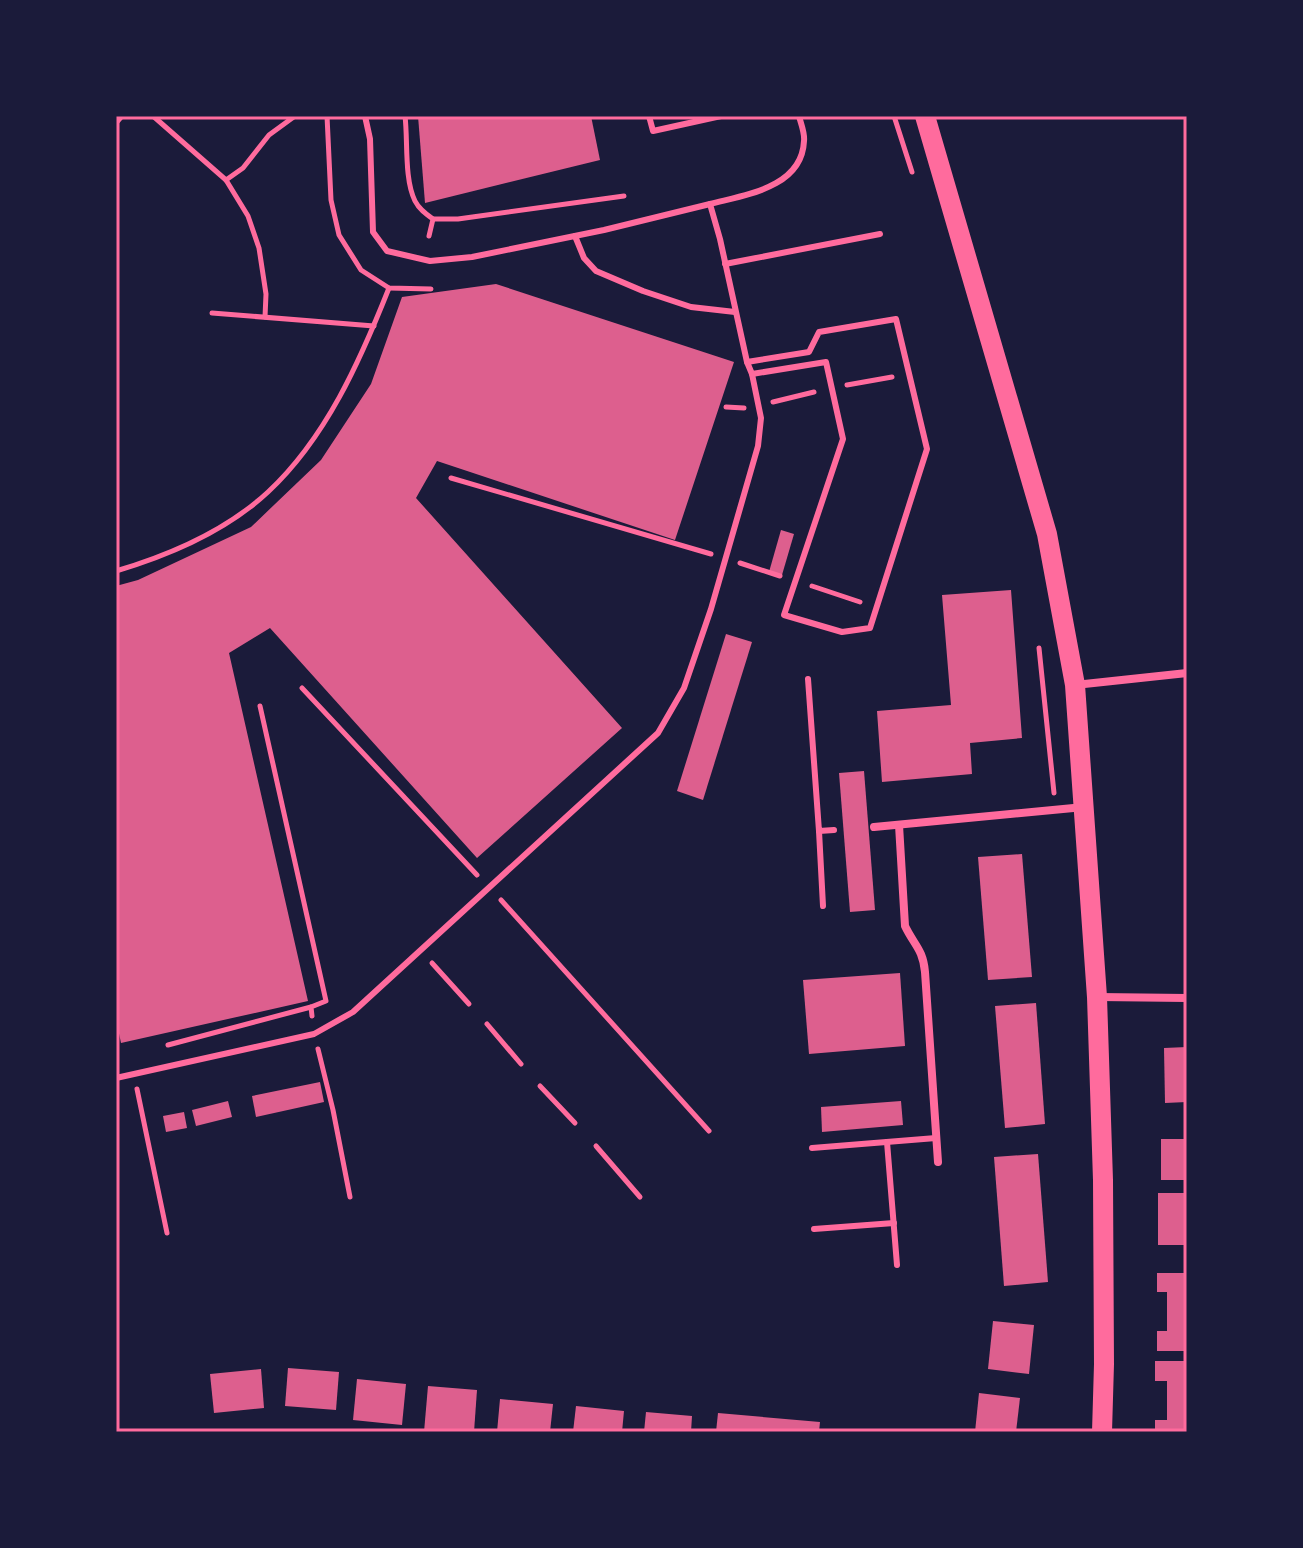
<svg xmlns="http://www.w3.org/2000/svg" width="1303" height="1548" font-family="Signika,sans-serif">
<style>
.building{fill:#dd5f8e}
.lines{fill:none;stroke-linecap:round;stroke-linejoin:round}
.path{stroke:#ff6b9d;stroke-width:5}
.service{stroke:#ff6b9d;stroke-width:6}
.minor{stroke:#ff6b9d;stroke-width:8}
.primary{stroke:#ff6b9d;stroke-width:20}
.neatline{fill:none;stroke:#ff6b9d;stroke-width:3}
</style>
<rect width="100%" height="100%" fill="#1b1b3a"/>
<g class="building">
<polygon points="418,116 591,116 600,160 425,203"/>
<polygon points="496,284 734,362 675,540 437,461 416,498 622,728 477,858 270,628 229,653 308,1001 121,1043 116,1019 116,586 138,580 251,527 321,460 371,384 402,297"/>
<polygon points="781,530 794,534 782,575 769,572"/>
<polygon points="1011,590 1022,738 970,743 972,774 882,782 877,711 951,705 942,595"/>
<polygon points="726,634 752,642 703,800 677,791"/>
<polygon points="864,771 875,910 850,912 839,773"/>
<polygon points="1022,854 1032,977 988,980 978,857"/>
<polygon points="900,973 905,1046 809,1054 803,980"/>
<polygon points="1036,1003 1045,1124 1005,1128 995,1006"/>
<polygon points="1187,1047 1187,1102 1165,1103 1164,1048"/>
<polygon points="320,1082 324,1102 256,1117 252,1096"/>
<polygon points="228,1101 232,1117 196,1126 192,1110"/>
<polygon points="901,1101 903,1125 822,1132 821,1107"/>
<polygon points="184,1112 187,1128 166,1132 163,1116"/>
<rect x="1161" y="1139" width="26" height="41"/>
<polygon points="1038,1154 1048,1282 1004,1286 994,1157"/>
<rect x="1158" y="1193" width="29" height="52"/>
<polygon points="1157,1273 1187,1273 1187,1351 1157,1351 1157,1331 1167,1331 1167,1292 1157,1292"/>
<polygon points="993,1321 1034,1325 1029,1374 988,1369"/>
<polygon points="1155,1361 1187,1361 1187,1432 1155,1432 1155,1420 1167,1420 1167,1381 1155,1381"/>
<polygon points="288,1368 339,1372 336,1410 285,1406"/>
<polygon points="261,1369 264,1408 214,1413 210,1374"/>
<polygon points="357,1379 406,1384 402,1425 353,1420"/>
<polygon points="428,1386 477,1390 474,1432 424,1432"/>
<polygon points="979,1393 1020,1398 1016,1432 975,1432"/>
<polygon points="500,1399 553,1404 550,1432 497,1432"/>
<polygon points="576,1406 624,1411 622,1432 573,1432"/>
<polygon points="646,1412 692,1416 691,1432 644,1432"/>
<polygon points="718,1413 820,1422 819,1432 716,1432"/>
</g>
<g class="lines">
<g class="path">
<polyline points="153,116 226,180 248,216 259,248 266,294 265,317"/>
<polyline points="327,116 331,200 339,235 361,270 389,288 431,289"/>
<path d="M 405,116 C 408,140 404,179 415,201 C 419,209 426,214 433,219 L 429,236"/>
<polyline points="894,116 912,172"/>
<polyline points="116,123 122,116"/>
<polyline points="226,180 243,168 269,135 295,116"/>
<polyline points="433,219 458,219 624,196"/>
<polyline points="212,313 374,326"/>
<polyline points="847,385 892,377"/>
<polyline points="773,402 814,392"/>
<polyline points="726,407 744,408"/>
<polyline points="451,478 711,554"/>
<polyline points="740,563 780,576"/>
<path d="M 116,571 C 170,555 226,531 268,492 C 326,438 360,361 389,288"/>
<polyline points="812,586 860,602"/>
<polyline points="1039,648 1054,793"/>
<polyline points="302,688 477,875"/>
<polyline points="260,706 326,1001 311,1007 312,1016"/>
<polyline points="501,900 709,1131"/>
<polyline points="432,963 469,1004"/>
<polyline points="487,1024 521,1064"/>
<polyline points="168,1045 311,1007"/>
<polyline points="318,1049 333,1110 350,1197"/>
<polyline points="540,1086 575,1123"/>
<polyline points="137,1089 167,1233"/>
<polyline points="596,1146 640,1197"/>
</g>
<g class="service">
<polyline points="649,116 653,131 721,116"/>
<path d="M 710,204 C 744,195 802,188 804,141 C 805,133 801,124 799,116"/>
<polyline points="575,236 584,258 596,271 643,291 691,307 735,312"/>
<polyline points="725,264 880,234"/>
<polyline points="747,362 809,352 819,332 896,319 927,449 870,628 842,632 784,615 843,439 826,362 752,374"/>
<polyline points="808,679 819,831 834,830"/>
<polyline points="819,831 823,906"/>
<polyline points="116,1078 314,1034 353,1012 658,733 684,688 711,609 758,446 761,418 752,374 747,362 720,239 710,204 604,230 472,257 430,261 387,251 373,232 370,139 365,116"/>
<polyline points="887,1142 897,1265"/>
<polyline points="812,1148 936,1138"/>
<polyline points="814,1229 894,1223"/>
</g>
<g class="minor">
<polyline points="1075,685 1187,673"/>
<path d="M 899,825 L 905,926 C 914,945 923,949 925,972 L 938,1162"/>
<polyline points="874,827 1084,807"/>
<polyline points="1098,997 1187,998"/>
</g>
<polyline class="primary" points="925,116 1047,534 1075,685 1097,997 1103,1180 1104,1364 1102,1432"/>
</g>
<rect width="1303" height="1548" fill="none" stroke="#1b1b3a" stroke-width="236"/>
<rect x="118" y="118" width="1067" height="1312" class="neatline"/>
</svg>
